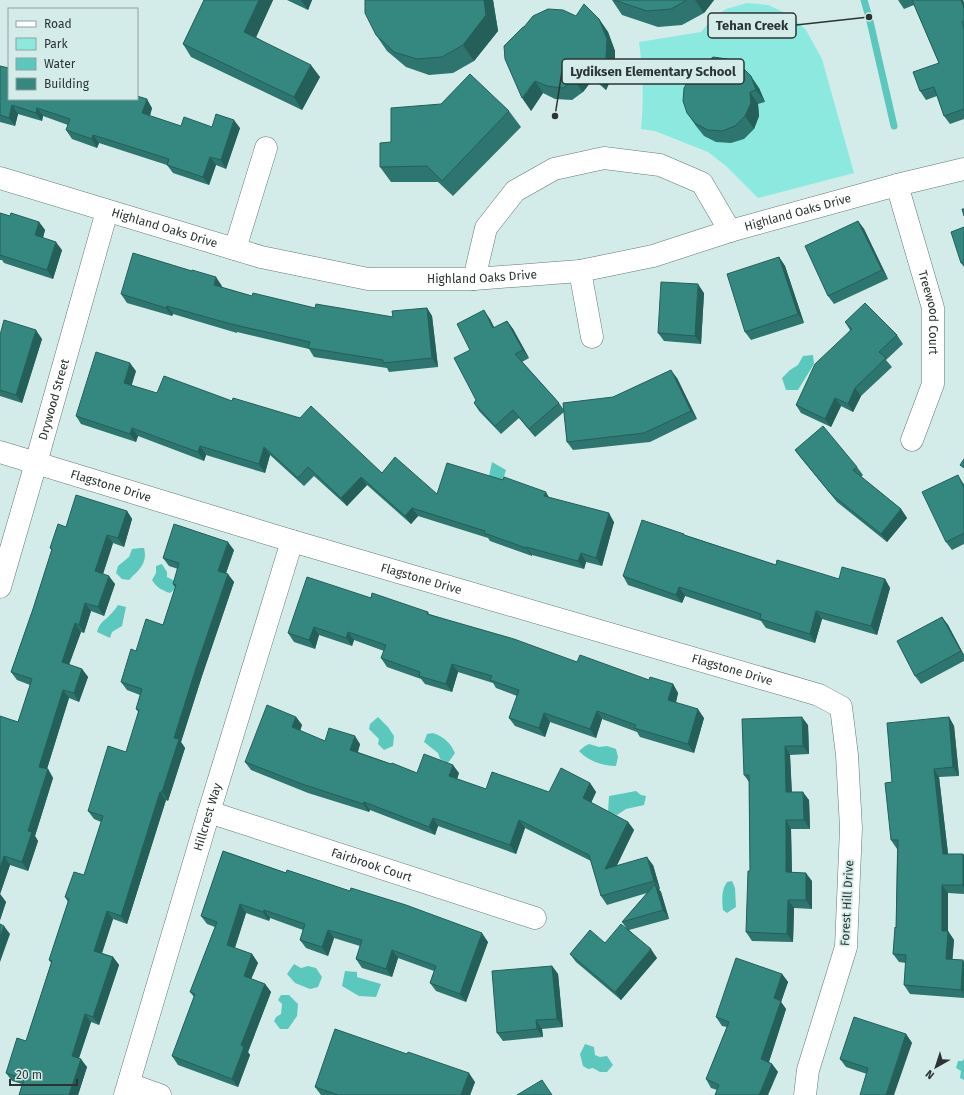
<svg xmlns="http://www.w3.org/2000/svg" width="964" height="1095" font-family="'Fira Sans',sans-serif">
<style>
.green{fill:#8be9df}
.water{fill:#5bc8be}
.lines{fill:none;stroke-linecap:round;stroke-linejoin:round}
.stream{stroke:#5bc8be;stroke-width:7}
.minor-casing{stroke:#637876;stroke-width:23}
.minor{stroke:#fff;stroke-width:22}
.wall{fill:#2d756e}
.shaded-wall{fill:#245f5a}
.building{fill:#348880;stroke:#245f5a}
.labels{text-anchor:middle;dominant-baseline:central;stroke-width:3.5;stroke-linejoin:round;paint-order:stroke}
.street-label{font-size:12px;fill:#2b3433;stroke:#d4ece9}
.leader{fill:none;stroke:#2b3433;stroke-width:1.5}
.callout-dot{fill:#2b3433;stroke:#d4ece9;stroke-width:1.5}
.callout{fill:#d4ece9;stroke:#2b3433;stroke-width:1.5}
.callout-label{font-size:13px;text-anchor:middle;font-weight:bold;fill:#2b3433}
</style>
<rect width="100%" height="100%" fill="#d4ece9"/>
<path class="green" d="M 747,3 L 768,5 L 790,15 L 806,30 L 822,59 L 854,173 L 758,198 L 726,166 L 708,152 L 655,131 L 641,129 C 644,100 643,71 639,42 L 701,32 L 713,18 L 726,9 Z"/>
<g class="water">
<polygon points="813,355 814,364 798,390 786,390 782,378 790,370 798,365 803,356"/>
<polygon points="492,462 506,470 494,508 496,480 489,476"/>
<path d="M 140,548 L 144,548 C 148,563 139,570 129,580 L 122,579 L 116,573 L 118,566 L 129,557 L 132,549 Z"/>
<path d="M 162,564 L 167,572 L 167,577 L 175,581 L 174,590 L 170,593 C 163,591 156,587 152,580 L 156,573 L 156,566 Z"/>
<path d="M 118,605 L 126,607 L 122,626 L 112,632 L 110,638 L 97,632 C 101,621 102,623 109,616 C 113,612 116,608 118,605 Z"/>
<polygon points="378,717 388,727 394,736 393,746 384,750 378,744 379,739 369,729 370,724"/>
<path d="M 433,733 C 444,737 450,742 455,753 L 448,763 L 440,759 L 438,753 L 424,742 L 427,734 Z"/>
<path d="M 589,744 L 599,747 L 607,746 L 616,749 L 618,757 L 616,766 C 603,766 588,761 579,751 L 585,746 Z"/>
<polygon points="636,791 641,795 646,796 644,805 626,809 617,815 608,812 609,796"/>
<path d="M 732,881 L 735,888 L 736,907 L 727,913 L 723,910 C 722,901 721,890 727,882 Z"/>
<polygon points="294,964 301,968 308,966 316,968 322,977 318,987 310,989 295,983 287,974"/>
<polygon points="345,971 357,972 357,977 381,984 376,997 359,996 342,986"/>
<polygon points="281,995 289,995 298,1004 297,1016 288,1029 280,1029 274,1021 276,1017 281,1014 282,1004 278,1000"/>
<polygon points="585,1044 594,1047 595,1055 600,1057 607,1056 613,1065 607,1072 600,1072 593,1068 588,1069 583,1066 580,1054"/>
<polygon points="964,1059 964,1080 960,1078 961,1071 956,1068 958,1061 962,1061"/>
</g>
<g class="lines">
<polyline class="stream" points="864,0 869,17 894,126"/>
<defs>
<g id="minor">
<path id="s1" d="M 0,178 L 261,257 L 368,279 L 474,279 L 580,271 L 653,256 L 730,231 L 897,185 L 964,169"/>
<path id="s2" d="M 897,185 L 933,308 L 933,384 L 912,440"/>
<polyline points="235,249 266,148"/>
<polyline points="580,271 592,337"/>
<polyline points="474,279 486,228 515,191 554,169 604,158 660,165 702,183 730,231"/>
<path id="s3" d="M 0,452 L 292,541 L 819,695 L 841,707 L 847,755 L 851,828 L 846,947 L 808,1070 L 805,1095"/>
<path id="s4" d="M 0,587 L 36,463 L 107,211"/>
<path id="s5" d="M 209,812 L 535,918"/>
<polyline points="129,1084 160,1095"/>
<path id="s6" d="M 125,1095 L 209,812 L 292,541"/>
</g>
</defs>
<use href="#minor" class="minor-casing"/>
<use href="#minor" class="minor"/>
</g>
<g class="wall">
<polygon points="204,0 273,0 256,37 320,77 302,110 191,57 183,44"/>
<polygon points="287,0 312,0 308,10"/>
<polygon points="365,0 493,0 498,31 474,61 453,73 429,75 406,67 387,51 376,35"/>
<polygon points="612,0 714,0 704,13 682,25 658,27 622,15"/>
<polygon points="898,0 963,0 964,3 964,119 950,124 944,116 937,96 926,100 920,91 939,63 914,5 904,9"/>
<polygon points="576,16 599,19 608,32 615,51 615,71 606,90 593,79 583,92 572,100 555,99 543,93 531,111 524,27"/>
<polygon points="0,66 9,99 120,100 152,108 150,116 181,126 240,128 226,169 216,165 209,185 173,173 167,165 99,143 97,148 72,139 66,130 68,125 43,116 42,121 18,114 15,126 0,122"/>
<polygon points="759,88 765,102 758,104 759,116 754,129 744,139 731,143 716,142 704,136 696,126 687,113"/>
<polygon points="509,111 521,127 453,196 438,182 391,182 380,167 391,142"/>
<polygon points="0,213 10,216 39,222 45,230 43,238 62,250 53,279 4,263 2,260 0,260"/>
<polygon points="858,221 864,229 888,279 834,304 828,296"/>
<polygon points="964,227 964,267 961,263"/>
<polygon points="779,257 785,266 804,323 751,340 745,332"/>
<polygon points="222,286 221,287 252,296 315,308 393,317 427,308 432,316 438,367 389,372 387,368 314,357 309,349 237,332 237,333 173,314 172,316 127,303 121,294"/>
<polygon points="704,293 701,344 664,341 658,333"/>
<polygon points="490,319 494,328 507,321 513,329 529,358 522,362 559,403 564,410 613,397 677,378 697,419 650,442 573,450 567,442 564,412 535,437 519,418 501,434 479,411 474,403 476,400 470,350"/>
<polygon points="845,322 897,335 903,344 886,360 892,367 861,396 853,412 841,406 831,427 801,413 796,405 850,330"/>
<polygon points="0,335 42,339 22,403 0,396"/>
<polygon points="136,371 131,385 382,473 437,494 549,497 614,522 602,566 586,562 584,569 532,555 532,556 490,541 488,538 418,516 411,524 367,485 347,506 314,476 304,486 270,455 265,473 206,455 204,461 138,436 136,442 81,424 76,416"/>
<polygon points="795,450 857,467 863,475 861,477 901,509 907,518 887,542 837,502 801,458"/>
<polygon points="963,483 964,484 964,544 952,550 946,542"/>
<polygon points="127,511 132,519 124,547 113,543 103,574 115,584 104,616 91,611 84,633 81,632 69,665 82,669 88,677 79,702 69,698 47,769 48,769 53,778 35,836 38,841 28,871 10,865 0,894 6,902 0,920 0,716 18,722 30,685 17,680 11,672 33,609 52,550 50,548 66,527"/>
<polygon points="685,535 776,565 839,579 885,579 890,588 877,635 822,619 815,643 766,628 761,621 685,596 682,603 628,585 623,576"/>
<polygon points="234,550 226,573 234,582 202,676 181,742 185,748 168,801 166,800 127,924 113,919 102,953 113,957 119,965 99,1025 91,1022 79,1058 87,1067 78,1095 19,1095 22,1084 12,1081 6,1073 26,1041 51,963 49,960 68,902 65,897 84,875 101,822 94,819 88,811 126,752 139,713 136,709 140,695 127,690 121,682 136,651 163,625 175,588 173,584 178,569 169,566 163,558"/>
<polygon points="371,598 428,612 429,614 577,662 649,680 673,684 678,693 676,703 704,718 694,753 640,737 637,732 602,719 596,738 550,722 545,737 515,726 509,718 517,696 496,688 493,683 458,672 452,692 425,684 421,679 387,667 381,658 384,651 354,640 352,646 319,635 315,649 294,642 288,633"/>
<polygon points="942,617 948,625 964,655 964,661 921,684 915,676"/>
<polygon points="296,717 302,725 300,731 325,741 360,744 358,752 417,773 459,773 457,779 486,789 549,792 590,783 596,792 591,803 628,822 634,830 616,866 653,865 660,889 659,889 661,892 669,919 629,930 657,958 621,1000 576,962 570,954 605,943 627,929 622,922 647,893 607,905 601,896 591,861 525,828 516,854 438,826 435,835 370,810 369,812 308,793 251,770 245,762"/>
<polygon points="949,717 954,726 959,776 939,777 948,854 964,855 964,894 948,893 948,931 954,940 952,959 964,962 964,998 910,994 904,985 906,963 899,962 893,954 896,928 897,849 891,840 892,782"/>
<polygon points="808,725 809,754 790,755 792,792 809,800 810,829 791,829 792,872 812,881 812,909 794,908 793,942 752,941 746,932 750,871 749,782 744,775"/>
<polygon points="223,851 488,942 466,1002 436,991 430,983 434,971 398,958 392,977 362,968 356,959 360,946 334,938 328,956 306,948 300,940 303,930 270,918 269,921 246,913 235,948 252,954 258,963 251,979 265,984 271,992 248,1052 250,1055 238,1087 178,1065 172,1056 194,997 190,992 215,927 207,924 201,916"/>
<polygon points="552,966 558,974 563,1027 542,1029 543,1037 503,1041 497,1033"/>
<polygon points="782,974 788,982 781,1002 786,1009 769,1062 772,1064 778,1072 717,1090 711,1088 706,1079 727,1027 722,1026 716,1017"/>
<polygon points="906,1034 912,1043 867,1074 846,1067 840,1059"/>
<polygon points="407,1054 475,1082 470,1095 321,1095 315,1087"/>
</g>
<g class="shaded-wall">
<polygon points="259,0 273,0 253,44 244,32"/>
<polygon points="301,0 312,0 308,10"/>
<polygon points="484,0 493,0 498,31 474,61 463,45"/>
<polygon points="695,0 714,0 704,13"/>
<polygon points="961,0 963,0 964,3 964,8"/>
<polygon points="599,19 608,32 615,51 615,71 606,90 597,78"/>
<polygon points="311,65 320,77 302,110 294,97"/>
<polygon points="585,67 593,79 583,92 574,80"/>
<polygon points="751,76 759,88 765,102 756,90"/>
<polygon points="535,81 543,93 531,111 522,98"/>
<polygon points="750,92 758,104 759,116 754,129 745,116"/>
<polygon points="147,99 152,108 148,122 142,113"/>
<polygon points="12,105 18,114 15,126 9,118"/>
<polygon points="37,108 43,116 42,121 36,113"/>
<polygon points="234,120 240,128 226,169 221,160"/>
<polygon points="93,135 99,143 97,148 92,139"/>
<polygon points="210,157 216,165 209,185 203,177"/>
<polygon points="858,221 864,229 888,279 882,270"/>
<polygon points="39,222 45,230 41,244 35,235"/>
<polygon points="56,242 62,250 53,279 47,270"/>
<polygon points="779,257 785,266 804,323 798,314"/>
<polygon points="216,277 222,286 220,293 214,285"/>
<polygon points="698,284 704,293 701,344 695,336"/>
<polygon points="167,306 173,314 172,316 166,308"/>
<polygon points="427,308 432,316 438,367 432,358"/>
<polygon points="484,310 490,319 499,337 493,328"/>
<polygon points="507,321 513,329 529,358 523,350"/>
<polygon points="36,330 42,339 22,403 16,395"/>
<polygon points="130,363 136,371 130,391 124,383"/>
<polygon points="671,370 677,378 697,419 691,411"/>
<polygon points="855,388 861,396 853,412 848,404"/>
<polygon points="835,398 841,406 831,427 825,419"/>
<polygon points="132,428 138,436 136,442 130,434"/>
<polygon points="200,446 206,455 204,461 198,452"/>
<polygon points="264,447 270,455 265,473 259,464"/>
<polygon points="958,475 963,483 964,488"/>
<polygon points="361,477 367,485 347,506 341,498"/>
<polygon points="546,492 551,501 544,496"/>
<polygon points="412,508 418,516 411,524 405,516"/>
<polygon points="901,509 907,518 887,542 881,534"/>
<polygon points="127,511 132,519 124,547 118,538"/>
<polygon points="609,513 614,522 602,566 596,558"/>
<polygon points="107,535 113,543 101,580 95,571"/>
<polygon points="228,542 234,550 224,579 218,571"/>
<polygon points="526,547 532,555 532,556 526,548"/>
<polygon points="581,553 586,562 584,569 578,561"/>
<polygon points="228,574 234,582 202,676 181,742 185,748 168,801 162,792 174,738 196,668"/>
<polygon points="109,576 115,584 104,616 98,607"/>
<polygon points="885,579 890,588 877,635 871,626"/>
<polygon points="679,587 685,596 682,603 676,595"/>
<polygon points="85,603 91,611 84,633 79,625"/>
<polygon points="816,611 822,619 815,643 810,634"/>
<polygon points="942,617 948,625 964,655 964,656 961,651"/>
<polygon points="75,623 81,632 67,670 62,662"/>
<polygon points="314,627 319,635 315,649 309,640"/>
<polygon points="348,632 354,640 352,646 346,638"/>
<polygon points="452,664 458,672 452,692 446,684"/>
<polygon points="82,669 88,677 79,702 74,693"/>
<polygon points="673,684 678,693 674,709 668,700"/>
<polygon points="63,690 69,698 45,775 39,767"/>
<polygon points="698,709 704,718 694,753 688,744"/>
<polygon points="597,711 602,719 596,738 590,729"/>
<polygon points="544,713 550,722 545,737 539,728"/>
<polygon points="296,717 302,725 298,736 292,727"/>
<polygon points="802,717 808,725 809,754 803,746"/>
<polygon points="949,717 954,726 959,776 953,767"/>
<polygon points="355,736 360,744 356,758 350,750"/>
<polygon points="785,746 790,755 792,800 786,792"/>
<polygon points="453,765 459,773 455,785 449,776"/>
<polygon points="48,769 53,778 35,836 38,841 28,871 22,862 28,831"/>
<polygon points="934,769 939,777 949,862 943,854"/>
<polygon points="590,783 596,792 589,807 583,798"/>
<polygon points="160,792 166,800 127,924 121,916"/>
<polygon points="803,792 809,800 810,829 804,820"/>
<polygon points="364,802 370,810 369,812 363,804"/>
<polygon points="433,818 438,826 435,835 429,827"/>
<polygon points="519,820 525,828 516,854 510,845"/>
<polygon points="786,820 791,829 792,881 786,872"/>
<polygon points="628,822 634,830 611,878 605,869"/>
<polygon points="963,854 964,855 964,887 963,885"/>
<polygon points="4,856 10,865 0,894 6,902 0,920 0,869"/>
<polygon points="647,857 653,865 660,889 654,881"/>
<polygon points="806,873 812,881 812,909 806,900"/>
<polygon points="655,884 661,892 669,919 663,910"/>
<polygon points="942,885 948,893 948,933 948,931 954,940 952,967 946,959 942,931"/>
<polygon points="788,900 794,908 793,942 787,934"/>
<polygon points="240,904 246,913 233,953 227,945"/>
<polygon points="264,910 270,918 269,921 263,912"/>
<polygon points="107,911 113,919 100,959 94,951"/>
<polygon points="4,926 10,934 0,962 0,937"/>
<polygon points="328,930 334,938 328,956 322,947"/>
<polygon points="482,933 488,942 466,1002 460,994"/>
<polygon points="651,949 657,958 621,1000 615,992"/>
<polygon points="392,950 398,958 392,977 386,969"/>
<polygon points="252,954 258,963 249,984 244,976"/>
<polygon points="113,957 119,965 99,1025 93,1017"/>
<polygon points="963,960 964,962 964,994 961,990"/>
<polygon points="552,966 558,974 563,1027 557,1019"/>
<polygon points="782,974 788,982 781,1002 786,1009 767,1068 761,1059 774,998"/>
<polygon points="265,984 271,992 248,1052 250,1055 238,1087 232,1079 241,1045"/>
<polygon points="85,1014 91,1022 77,1064 72,1056"/>
<polygon points="536,1020 542,1029 543,1037 537,1029"/>
<polygon points="906,1034 912,1043 894,1095 886,1095"/>
<polygon points="81,1059 87,1067 78,1095 69,1095"/>
<polygon points="772,1064 778,1072 768,1095 759,1095"/>
<polygon points="469,1073 475,1082 470,1095 461,1095"/>
</g>
<g class="building">
<polygon points="204,0 259,0 244,32 311,65 294,97 183,44"/>
<polygon points="365,0 484,0 486,15 463,45 442,57 417,59 394,52 376,35 365,13"/>
<polygon points="614,0 687,0 671,9 647,11"/>
<polygon points="912,0 961,0 964,8 964,21 962,22 964,29 964,109 944,116 934,87 920,91 913,72 939,63"/>
<polygon points="584,4 599,19 607,39 606,59 597,78 585,67 574,80 563,88 547,86 535,81 522,98 505,59 504,46 523,27 524,27 533,16 548,9 563,10 576,16"/>
<polygon points="713,57 727,59 739,64 751,76 756,90 750,92 751,103 745,116 735,126 722,131 708,130 696,124 687,113 683,101 684,88 691,76"/>
<polygon points="0,66 9,68 9,99 116,99 120,100 120,99 137,99 137,96 147,99 142,113 181,126 184,117 212,127 216,114 234,120 221,160 210,157 203,177 167,165 169,159 93,135 92,139 66,130 70,119 37,108 36,113 12,105 9,118 0,115"/>
<polygon points="470,74 509,111 442,181 427,166 380,167 380,143 391,142 391,108 441,104"/>
<polygon points="962,209 964,209 964,216"/>
<polygon points="0,213 10,216 11,213 39,222 35,235 56,242 47,270 0,255"/>
<polygon points="858,221 882,270 828,296 805,246"/>
<polygon points="964,227 964,262 961,263 951,232"/>
<polygon points="133,253 192,271 192,270 216,277 214,285 252,296 253,293 315,308 316,304 393,317 392,311 427,308 432,358 383,363 383,360 308,348 310,342 231,324 167,306 166,308 121,294"/>
<polygon points="779,257 798,314 745,332 727,274"/>
<polygon points="661,282 698,284 695,336 658,333"/>
<polygon points="865,303 897,335 879,352 886,358 855,388 848,404 835,398 825,419 796,405 815,364 852,329 845,322"/>
<polygon points="484,310 493,328 507,321 523,350 515,354 559,403 529,429 513,410 495,426 474,403 476,400 454,358 470,350 457,324"/>
<polygon points="4,320 36,330 16,395 0,390 0,335"/>
<polygon points="96,352 130,363 124,383 157,393 164,376 232,401 233,398 300,418 311,406 382,473 395,457 437,494 447,463 503,480 504,477 546,492 544,496 609,513 596,558 581,553 578,561 526,547 526,548 484,533 485,531 412,508 405,516 361,477 341,498 308,467 298,478 264,447 259,464 200,446 198,452 132,428 130,434 76,416"/>
<polygon points="671,370 691,411 644,433 567,442 563,403 613,397"/>
<polygon points="823,426 857,467 853,470 901,509 881,534 831,494 795,450"/>
<polygon points="964,459 964,468 960,465"/>
<polygon points="958,475 964,488 964,533 946,542 922,492"/>
<polygon points="76,495 127,511 118,538 107,535 95,571 109,576 98,607 85,603 79,625 75,623 62,662 82,669 74,693 63,690 39,767 48,769 28,831 32,832 22,862 4,856 0,869 0,716 18,722 32,679 11,672 33,609 52,549 50,548 58,524 66,527"/>
<polygon points="642,520 684,534 684,535 776,565 777,560 839,579 842,567 885,579 871,626 816,611 810,634 760,619 761,614 679,587 676,595 623,576"/>
<polygon points="174,524 228,542 218,571 228,574 196,668 174,738 179,739 162,792 160,792 121,916 107,911 94,951 113,957 93,1017 85,1014 72,1056 81,1059 69,1095 19,1095 24,1079 6,1073 17,1038 26,1041 52,961 49,960 69,899 65,897 74,872 84,875 103,816 88,811 108,746 126,752 139,710 136,709 142,689 121,682 131,649 136,651 146,619 163,625 176,585 173,584 179,563 163,558"/>
<polygon points="307,577 371,598 372,593 428,612 427,614 514,639 577,662 580,655 649,680 650,677 673,684 668,700 698,709 688,744 634,728 636,725 597,711 590,729 544,713 539,728 509,718 519,690 490,680 492,676 452,664 446,684 419,676 420,672 381,658 386,645 348,632 346,638 314,627 309,640 288,633"/>
<polygon points="942,617 961,651 915,676 897,641"/>
<polygon points="267,705 296,717 292,727 325,741 329,728 355,736 350,750 391,764 392,763 417,773 424,754 453,765 449,776 486,789 492,772 549,792 561,768 590,783 583,798 628,822 605,869 647,857 654,881 601,896 589,855 519,820 510,845 433,818 429,827 364,802 363,804 302,784 245,762"/>
<polygon points="802,717 803,746 785,746 786,792 803,792 804,820 786,820 786,872 806,873 806,900 788,900 787,934 746,932 748,871 750,871 749,775 744,775 742,719"/>
<polygon points="949,717 953,767 934,769 943,854 963,854 963,885 942,885 942,931 948,931 946,959 963,960 961,990 904,985 906,955 893,954 895,927 896,928 898,840 891,840 885,783 892,782 887,723"/>
<polygon points="223,851 286,873 287,870 350,891 351,888 406,905 482,933 460,994 430,983 436,966 392,950 386,969 356,959 362,940 328,930 322,947 300,940 305,924 264,910 263,912 240,904 227,945 252,954 244,976 265,984 241,1045 244,1047 232,1079 172,1056 195,994 190,992 217,922 201,916"/>
<polygon points="655,884 663,910 622,922"/>
<polygon points="0,924 4,926 0,937"/>
<polygon points="621,924 651,949 615,992 570,954 590,930 605,943"/>
<polygon points="736,958 782,974 774,998 781,1001 761,1059 772,1064 759,1095 715,1095 719,1085 706,1079 729,1022 716,1017"/>
<polygon points="552,966 557,1019 536,1020 537,1029 497,1033 492,971"/>
<polygon points="854,1017 906,1034 886,1095 860,1095 868,1068 840,1059"/>
<polygon points="335,1029 407,1054 408,1052 469,1073 461,1095 338,1095 315,1087"/>
<polygon points="542,1080 552,1095 517,1095"/>
</g>
<g class="labels">
<g class="street-label">
<text stroke="none"><textPath href="#s1" startOffset="820">Highland Oaks Drive</textPath></text>
<text stroke="none"><textPath href="#s1" startOffset="172">Highland Oaks Drive</textPath></text>
<text stroke="none"><textPath href="#s1" startOffset="496">Highland Oaks Drive</textPath></text>
<text stroke="none"><textPath href="#s2" startOffset="132">Treewood Court</textPath></text>
<text stroke="none"><textPath href="#s4" startOffset="195">Drywood Street</textPath></text>
<text stroke="none"><textPath href="#s3" startOffset="116">Flagstone Drive</textPath></text>
<text stroke="none"><textPath href="#s3" startOffset="440">Flagstone Drive</textPath></text>
<text stroke="none"><textPath href="#s3" startOffset="764">Flagstone Drive</textPath></text>
<text stroke="none"><textPath href="#s6" startOffset="290">Hillcrest Way</textPath></text>
<text stroke="none"><textPath href="#s5" startOffset="171">Fairbrook Court</textPath></text>
<text transform="translate(847 903) rotate(-87)">Forest Hill Drive</text>
</g>
</g>
<path class="leader" d="M869 17L796 25M555 116L562 71"/>
<g class="callout-dot">
<circle cx="869" cy="17" r="4"/>
<circle cx="555" cy="116" r="4"/>
</g>
<g class="callout">
<rect x="708" y="13" width="88" height="25" rx="4"/>
<rect x="562" y="59" width="182" height="25" rx="4"/>
</g>
<g class="callout-label">
<text x="752" y="30">Tehan Creek</text>
<text x="653" y="76">Lydiksen Elementary School</text>
</g>
<rect x="8" y="8" width="130" height="92" fill="#d4ece9" stroke="#90a2a0"/>
<rect x="16" y="21" width="20" height="6" fill="#ffffff" stroke="#90a2a0"/>
<text x="44" y="28" font-size="12" fill="#2b3433">Road</text>
<rect x="16" y="38" width="20" height="12" fill="#8be9df" stroke="#90a2a0"/>
<text x="44" y="48" font-size="12" fill="#2b3433">Park</text>
<rect x="16" y="58" width="20" height="12" fill="#5bc8be" stroke="#90a2a0"/>
<text x="44" y="68" font-size="12" fill="#2b3433">Water</text>
<rect x="16" y="78" width="20" height="12" fill="#348880" stroke="#90a2a0"/>
<text x="44" y="88" font-size="12" fill="#2b3433">Building</text>
<g transform="translate(936 1067) rotate(219)" stroke="#d4ece9" stroke-width="3" paint-order="stroke">
<path d="M0-3L7 15L0 10L-7 15Z" fill="#2b3433"/>
<text y="-6" font-size="11" font-weight="bold" text-anchor="middle" fill="#2b3433">N</text>
</g>
<path d="M10 1079v6h67v-6" fill="none" stroke="#2b3433" stroke-width="2"/>
<text x="16" y="1079" font-size="12" fill="#2b3433" stroke="#d4ece9" stroke-width="3" paint-order="stroke">20 m</text>
</svg>
